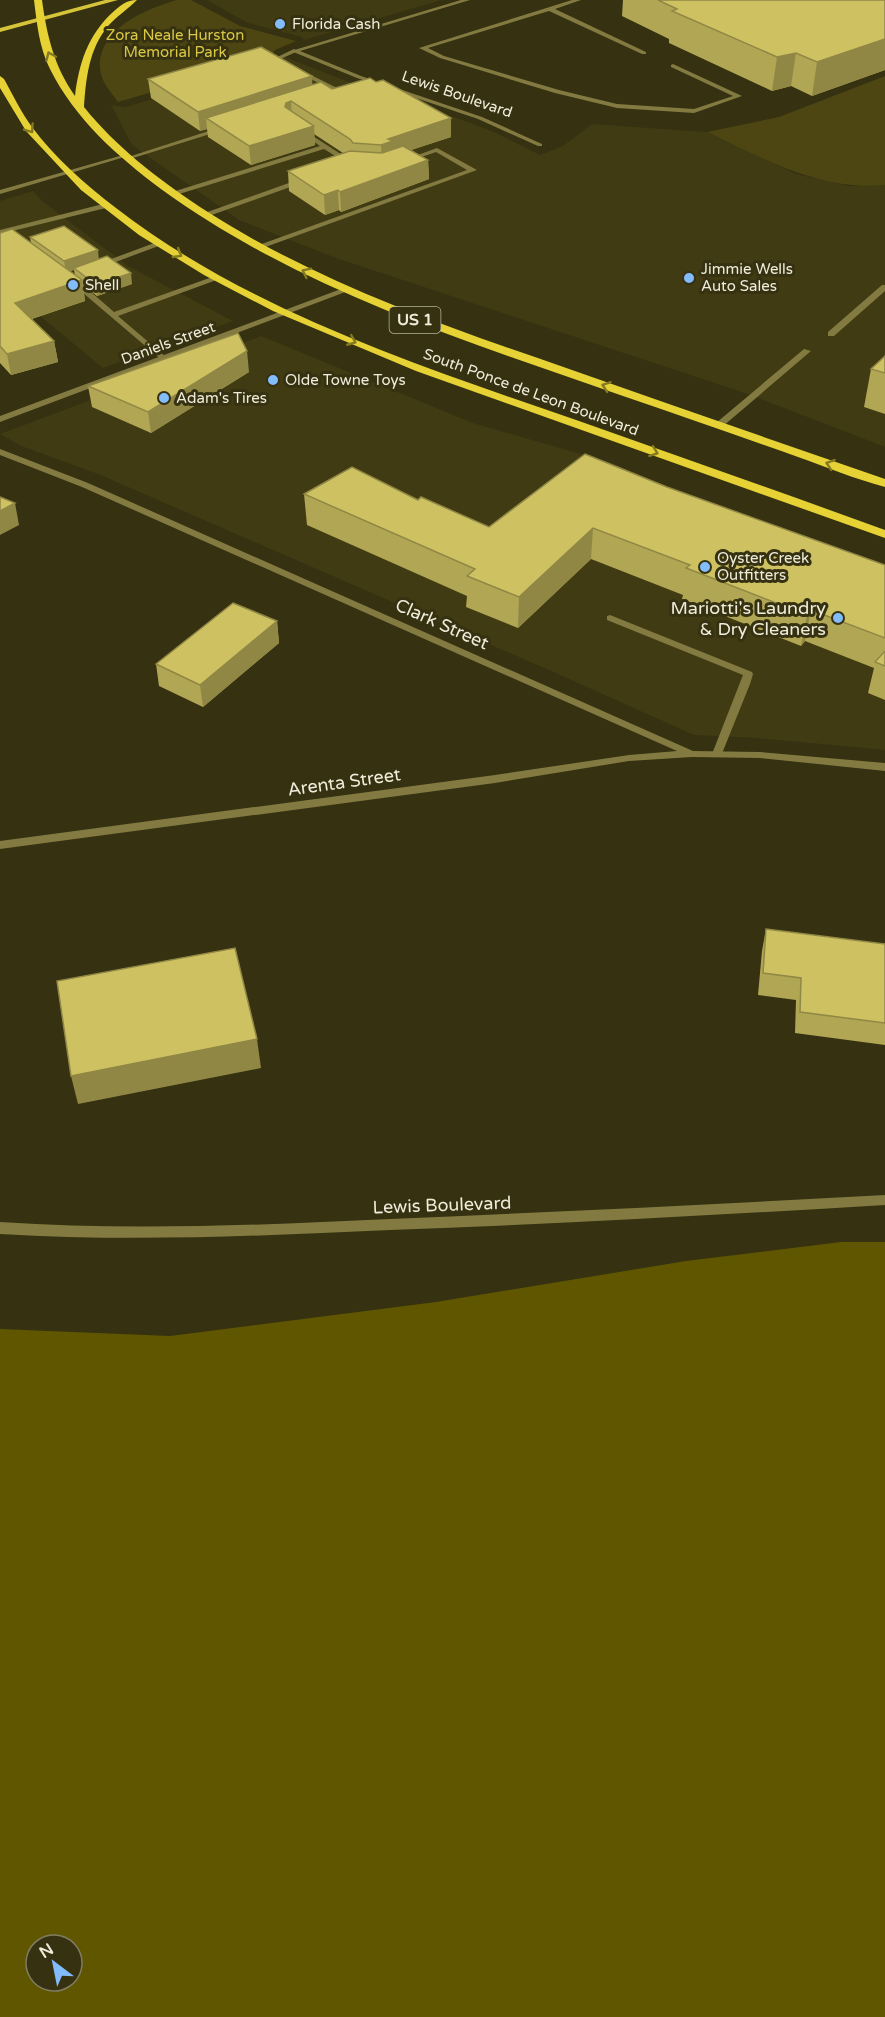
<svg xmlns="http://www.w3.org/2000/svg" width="885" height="2017" font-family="'Varela Round',sans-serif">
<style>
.built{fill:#403b13}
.green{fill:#4d4613}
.water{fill:#605600;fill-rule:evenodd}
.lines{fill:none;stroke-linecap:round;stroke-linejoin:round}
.service{fill:#827a40;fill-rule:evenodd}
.minor{fill:#827a40;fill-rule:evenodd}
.primary{fill:#d5c33a;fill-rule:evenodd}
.trunk{fill:#e6d234;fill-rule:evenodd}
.wall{fill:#b1a654;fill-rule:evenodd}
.shaded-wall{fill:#908745}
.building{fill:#cec162;stroke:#908745;stroke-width:1.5}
.oneway{stroke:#857921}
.poi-dot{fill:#83bcfb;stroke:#353111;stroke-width:2}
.labels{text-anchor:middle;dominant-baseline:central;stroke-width:6;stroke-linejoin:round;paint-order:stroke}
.far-poi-label{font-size:15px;fill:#efecda;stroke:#353111;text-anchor:start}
.far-park-label{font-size:15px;fill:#d9c845;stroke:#353111}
.far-street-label{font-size:15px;fill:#efecda;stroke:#353111}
.shield{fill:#353111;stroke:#b7b49e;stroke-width:1.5}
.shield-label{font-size:16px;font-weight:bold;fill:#efecda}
.poi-label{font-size:18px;fill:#efecda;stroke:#353111;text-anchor:end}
.street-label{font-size:18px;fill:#efecda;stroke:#353111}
</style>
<rect width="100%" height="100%" fill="#353111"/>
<g class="built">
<polygon points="207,0 442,0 304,40 302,37 248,23"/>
<polygon points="285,57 349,82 471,123 496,133 540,155 563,146 592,124 707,132 796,174 849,186 885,185 885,447 745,393 336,258 239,220 132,145 111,105 125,107 278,63"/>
<polygon points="33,191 42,201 128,266 233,321 103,368 0,283 0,201"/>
<polygon points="261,336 473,423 612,463 841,560 885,576 885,750 757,738 694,735 558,674 98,474 21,446 0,434"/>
</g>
<g class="green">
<path d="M 177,0 L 191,0 L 240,26 L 296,41 L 275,50 L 271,58 L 118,102 C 111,92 101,82 100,69 C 98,28 146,9 177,0 Z"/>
<path d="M 885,76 L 885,185 C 820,191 764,159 707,132 L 779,117 Z"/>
</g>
<path class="water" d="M 841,1242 L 885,1242 L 885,2017 L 0,2017 L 0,1329 L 170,1336 L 436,1302 L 686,1261 ZM 36,1945 L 72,1945 L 72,1981 L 36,1981 Z"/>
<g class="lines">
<g class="service">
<polygon points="572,0 581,0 555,9 646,52 646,54 642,54 549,11 428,48 444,56 559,90 617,104 694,109 733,96 671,67 671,65 673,64 742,96 694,113 617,108 555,93 440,58 419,48"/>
<polygon points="294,49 296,50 296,52 276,61 271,60"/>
<polygon points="297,70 301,70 343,91 330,94 330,92 334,91 297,72"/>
<polygon points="221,127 223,128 223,130 130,159 125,158"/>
<polygon points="302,129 350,160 351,165 347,165 345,162 324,149 176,195 169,193 320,146 300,132 300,130"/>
<polygon points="437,148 477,170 260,249 253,247 467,170 436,152 407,162 404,160"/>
<polygon points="300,179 307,181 206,217 199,215"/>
<polygon points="107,203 111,205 110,207 0,234 0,230"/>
<polygon points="157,242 164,244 102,267 95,265"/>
<polygon points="215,276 222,278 118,316 166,357 167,359 163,361 69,281 76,279 114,312"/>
<polygon points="882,285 885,285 885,291 834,336 828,336 828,332"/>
<polygon points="804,349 811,351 722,427 716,427 716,423"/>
<polygon points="610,615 752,672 753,674 750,684 721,756 713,756 712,754 743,675 607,620 607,616"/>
</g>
<g class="minor">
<polygon points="461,0 470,0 300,51 361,76 482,117 542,144 542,146 538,146 478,119 357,78 291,51"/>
<polygon points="123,155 128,156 0,194 0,190"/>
<polygon points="341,289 348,291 0,422 0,416"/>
<polygon points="0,449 88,483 693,751 760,752 885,763 885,771 760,758 692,757 629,761 495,783 0,849 0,841 495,775 629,755 677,751 82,487 0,455"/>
<path d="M 885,1195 L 885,1205 C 720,1215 555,1224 390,1230 C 260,1236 130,1242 0,1234 L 0,1222 C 130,1231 260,1225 390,1219 C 555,1212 720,1204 885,1195 Z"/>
</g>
<polygon class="primary" points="105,0 118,0 0,32 0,28"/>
<g class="trunk">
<path d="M 34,0 L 42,0 C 47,36 54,66 75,96 C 79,63 88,35 113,12 C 121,5 126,0 137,0 C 128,9 117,16 108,26 C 89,49 86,78 84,107 C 116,147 157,178 200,207 C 315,282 444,326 572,370 C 677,407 781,443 885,479 L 885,487 C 855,479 826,467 798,457 C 739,436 681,416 623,396 C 463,340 300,290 161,189 C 117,156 75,119 50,69 C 39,47 37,24 34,0 Z"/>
<path d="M 0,76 L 4,79 C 13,95 21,112 32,127 C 55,158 86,185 116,208 C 251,312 420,366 579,421 C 681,457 783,493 885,530 L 885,538 L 416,371 L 273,311 L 204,275 L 139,235 L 81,190 L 26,131 L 0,88 Z"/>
</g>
</g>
<g class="wall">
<polygon points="623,0 885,0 885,70 812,96 791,86 772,91 669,43 669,39 622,16"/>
<polygon points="312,76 312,85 332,89 451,118 451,137 411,150 428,160 429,179 341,212 339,210 325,215 289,191 288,171 343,153 314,134 315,145 251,165 208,137 207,129 200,131 151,98 148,79"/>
<path d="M 0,233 L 31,243 L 30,237 L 99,259 L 132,284 L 97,296 L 83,285 L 85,301 L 32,319 L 54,341 L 58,362 L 11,375 L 0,363 ZM 74,270 L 75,275 L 70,271 Z"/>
<polygon points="885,356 885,414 864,407 871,369"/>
<polygon points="249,372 151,433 92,407 88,386"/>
<polygon points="667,487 885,565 885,700 868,693 874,668 805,641 801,646 682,599 683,595 591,559 518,628 466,607 467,596 307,525 304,494 418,500 489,527"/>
<polygon points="277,621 279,643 203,707 159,686 156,664"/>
<polygon points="766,929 885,944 885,1045 795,1033 796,1000 758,995 762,951"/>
</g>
<g class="shaded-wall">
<polygon points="885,39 885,70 812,96 817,62"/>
<polygon points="796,53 791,86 772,91 777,57"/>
<polygon points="312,76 313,95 291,102 292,120 206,118 207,129 200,131 198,112"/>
<polygon points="451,118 451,137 393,156 382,164 381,145 388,139"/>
<polygon points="314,126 315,145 251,165 249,146"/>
<polygon points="428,160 429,179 341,212 340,192"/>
<polygon points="338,190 339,210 325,215 324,195"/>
<polygon points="98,250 99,261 74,268 74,270 66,272 64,261"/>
<polygon points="131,273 132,284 97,296 96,285"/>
<polygon points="82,280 85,301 19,323 15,303"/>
<polygon points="54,341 58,362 11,375 7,354"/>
<polygon points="247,351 249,372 151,433 148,412"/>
<polygon points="15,503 19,525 0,535 0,511"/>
<polygon points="593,528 591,559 518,628 519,597"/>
<polygon points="811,610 805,641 801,646 807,615"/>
<polygon points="277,621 279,643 203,707 200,685"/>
<polygon points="257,1039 261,1068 78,1104 71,1076"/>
</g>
<g class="building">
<polygon points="658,0 885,0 885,39 817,62 796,53 777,57 672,11 677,9"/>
<polygon points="261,47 312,76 198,112 148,79"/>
<polygon points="370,78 376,82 383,80 451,118 388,139 393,141 381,145 353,143 350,139 291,101 286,103 285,107 314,126 249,146 206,118 321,82 332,89"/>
<polygon points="403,146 428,160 340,192 338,190 324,195 288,171 350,151 382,153"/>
<polygon points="64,226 98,250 64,261 30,237"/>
<polygon points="12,229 82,280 15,303 54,341 7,354 0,346 0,233"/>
<polygon points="107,256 131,273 96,285 74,268"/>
<polygon points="238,333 247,351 148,412 88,386"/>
<polygon points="885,356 885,373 871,369"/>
<polygon points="585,454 667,487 885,565 885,638 811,610 807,615 686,568 690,565 593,528 519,597 467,576 475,569 304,494 352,467 418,500 421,497 489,527"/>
<polygon points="0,497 15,503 0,511"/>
<polygon points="233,603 277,621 200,685 156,664"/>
<polygon points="885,651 885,666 875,662"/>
<polygon points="766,929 885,944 885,1023 800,1012 801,978 763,973"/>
<polygon points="235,948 257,1039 71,1076 57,981"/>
</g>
<defs><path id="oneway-chevron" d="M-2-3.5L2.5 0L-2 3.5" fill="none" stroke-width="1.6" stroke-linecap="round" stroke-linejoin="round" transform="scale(1.5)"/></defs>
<g class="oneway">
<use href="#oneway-chevron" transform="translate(50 56) rotate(-113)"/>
<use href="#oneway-chevron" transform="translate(30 129) rotate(55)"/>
<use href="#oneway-chevron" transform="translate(178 254) rotate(31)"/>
<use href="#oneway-chevron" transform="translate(306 272) rotate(-154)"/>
<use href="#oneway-chevron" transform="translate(352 341) rotate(22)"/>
<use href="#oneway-chevron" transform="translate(606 386) rotate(-161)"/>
<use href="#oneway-chevron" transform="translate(654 452) rotate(20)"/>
<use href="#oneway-chevron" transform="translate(830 464) rotate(-161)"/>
</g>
<g class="poi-dot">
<circle cx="280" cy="24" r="6"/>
<circle cx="689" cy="278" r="6"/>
<circle cx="73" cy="285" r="6"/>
<circle cx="273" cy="380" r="6"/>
<circle cx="164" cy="398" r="6"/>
<circle cx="705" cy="567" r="6"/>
<circle cx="838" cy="618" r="6"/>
</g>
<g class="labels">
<g class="far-poi-label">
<text x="292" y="24">Florida Cash</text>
<text x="701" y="269">Jimmie Wells<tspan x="701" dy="17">Auto Sales</tspan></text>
<text x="85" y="285">Shell</text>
<text x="285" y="380">Olde Towne Toys</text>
<text x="176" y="398">Adam's Tires</text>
<text x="717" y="558">Oyster Creek<tspan x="717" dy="17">Outfitters</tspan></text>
</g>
<g class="far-park-label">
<text x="175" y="35">Zora Neale Hurston<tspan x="175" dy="17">Memorial Park</tspan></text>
</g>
<g class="far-street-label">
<text transform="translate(457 94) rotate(19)">Lewis Boulevard</text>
<text transform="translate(168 343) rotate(-20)">Daniels Street</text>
<text transform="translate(531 392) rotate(20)">South Ponce de Leon Boulevard</text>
</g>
<rect class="shield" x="389.5" y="307" width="51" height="26" rx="4.5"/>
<g class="shield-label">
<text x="415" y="320">US 1</text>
</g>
<g class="poi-label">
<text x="826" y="608">Mariotti's Laundry<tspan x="826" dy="21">&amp; Dry Cleaners</tspan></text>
</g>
<g class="street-label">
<text transform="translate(442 624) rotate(24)">Clark Street</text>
<text transform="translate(344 782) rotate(-8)">Arenta Street</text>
<text transform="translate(442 1205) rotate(-2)">Lewis Boulevard</text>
</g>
</g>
<g transform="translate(54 1963) rotate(328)"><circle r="28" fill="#353111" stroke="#7f7c61" stroke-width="1.5"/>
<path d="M0-4.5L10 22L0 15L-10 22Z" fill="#83bcfb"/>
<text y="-9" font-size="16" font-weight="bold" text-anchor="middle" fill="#efecda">N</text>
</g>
</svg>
